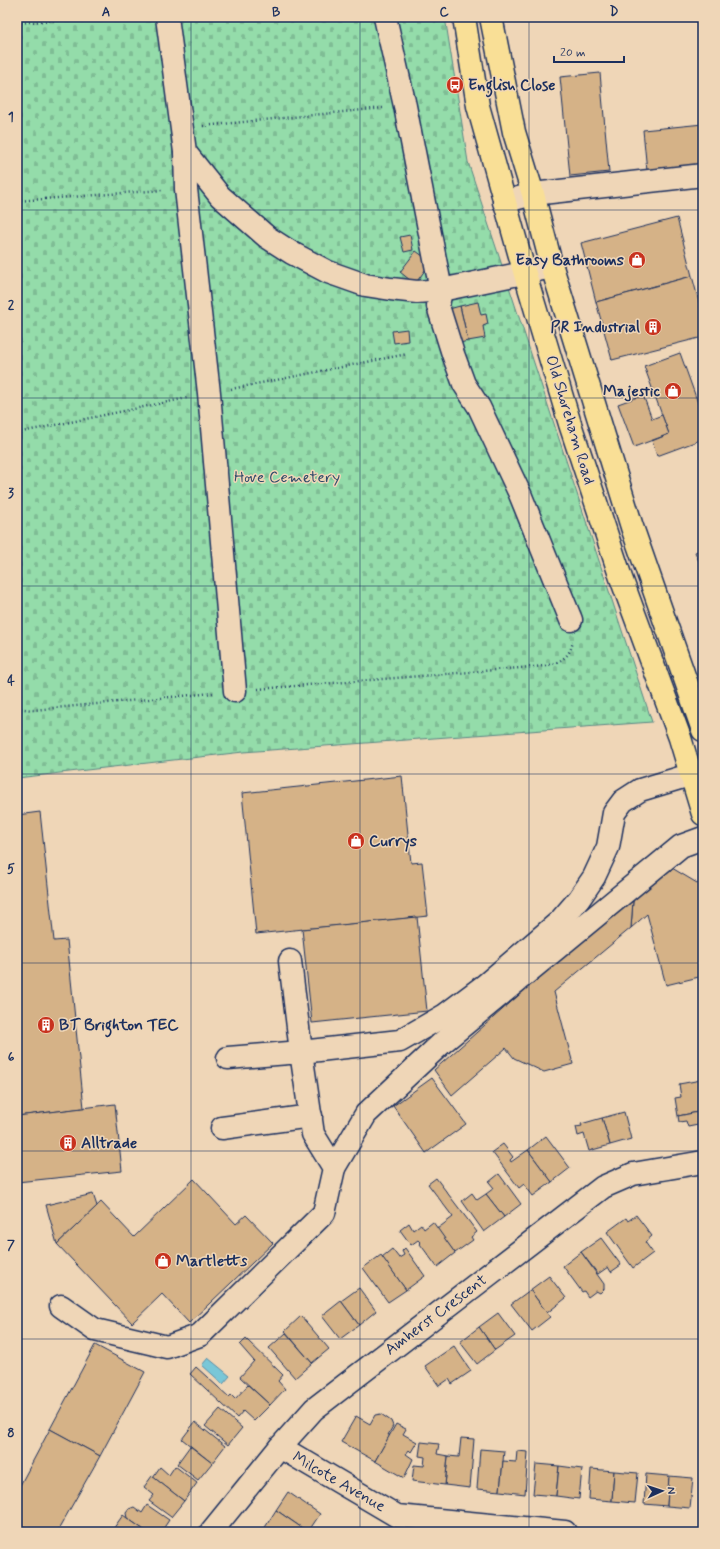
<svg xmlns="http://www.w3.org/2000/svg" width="720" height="1549" font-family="Mynerve,sans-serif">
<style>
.cemetery{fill:url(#cemetery-stones);stroke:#588684}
.water{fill:#79c7d7;stroke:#538aa7}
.building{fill:#d5b287;stroke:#1b2f5e}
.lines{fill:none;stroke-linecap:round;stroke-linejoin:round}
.minor-casing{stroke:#1b2f5e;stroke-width:25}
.major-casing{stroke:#1b2f5e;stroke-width:25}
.path{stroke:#1b2f5e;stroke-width:2.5;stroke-dasharray:1 3;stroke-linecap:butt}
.minor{stroke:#efd6b7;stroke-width:22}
.major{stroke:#f9df96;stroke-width:22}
.grid{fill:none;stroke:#1b2f5e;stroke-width:1;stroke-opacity:0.55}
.labels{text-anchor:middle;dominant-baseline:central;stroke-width:3;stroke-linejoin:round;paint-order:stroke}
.poi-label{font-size:16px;font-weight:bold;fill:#1b2f5e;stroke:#efd6b7;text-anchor:start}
.street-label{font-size:16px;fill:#1b2f5e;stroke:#efd6b7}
.park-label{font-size:16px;fill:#2d4969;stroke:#efd6b7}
.neatline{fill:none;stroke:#1b2f5e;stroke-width:1.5}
.grid-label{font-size:13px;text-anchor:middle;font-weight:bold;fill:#1b2f5e}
</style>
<defs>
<pattern id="cemetery-stones" width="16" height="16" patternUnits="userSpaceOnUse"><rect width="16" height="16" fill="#94dcaa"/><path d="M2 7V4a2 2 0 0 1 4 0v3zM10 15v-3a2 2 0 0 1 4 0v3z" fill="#7fbd95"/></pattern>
</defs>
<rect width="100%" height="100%" fill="#efd6b7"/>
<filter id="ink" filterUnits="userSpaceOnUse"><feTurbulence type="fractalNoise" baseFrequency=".025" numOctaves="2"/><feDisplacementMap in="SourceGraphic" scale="8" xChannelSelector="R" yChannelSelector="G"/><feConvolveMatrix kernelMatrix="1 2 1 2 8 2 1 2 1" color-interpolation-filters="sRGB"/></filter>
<g filter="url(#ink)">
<polygon class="cemetery" points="17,17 445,17 468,162 652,722 243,752 17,778"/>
<polygon class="water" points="208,1358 230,1376 223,1384 202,1365"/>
<g class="building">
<polygon points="600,73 609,172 570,176 560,77"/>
<polygon points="703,124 703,165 647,171 643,130"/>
<polygon points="677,218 692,276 596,302 581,243"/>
<polygon points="410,235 413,250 404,252 400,237"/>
<polygon points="416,251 431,262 415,284 400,272"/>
<polygon points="692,276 703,317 703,337 612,360 596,302"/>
<polygon points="478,302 481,315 486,314 488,324 483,326 485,338 468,341 460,306"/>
<polygon points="460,306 468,341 456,344 449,309"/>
<polygon points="407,329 408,341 394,343 392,331"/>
<polygon points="680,353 703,417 703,439 657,456 652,441 669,434 644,366"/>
<polygon points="643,395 652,419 662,415 669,434 634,447 618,404"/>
<polygon points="703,549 703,571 695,552"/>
<polygon points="402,776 411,863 422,862 428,916 256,934 242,793"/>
<polygon points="40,812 54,941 67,940 84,1108 17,1116 17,815"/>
<polygon points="669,864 672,868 702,886 703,976 666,985 647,914 631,928 633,901 630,897"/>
<polygon points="630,897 633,901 631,928 554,992 573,1064 544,1072 514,1058 506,1048 452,1095 434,1070"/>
<polygon points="417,917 427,1011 312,1023 302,929"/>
<polygon points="432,1078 466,1124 426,1153 393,1106"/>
<polygon points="701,1080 703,1089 703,1111 678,1116 675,1098 681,1097 679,1084"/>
<polygon points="115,1104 122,1171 17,1182 17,1116"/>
<polygon points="703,1111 703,1124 688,1127 686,1121 679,1122 678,1116"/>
<polygon points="624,1112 631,1139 610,1145 602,1118"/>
<polygon points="602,1118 610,1145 589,1151 584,1134 578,1136 576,1127 582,1126 581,1124"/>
<polygon points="546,1136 570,1168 552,1182 528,1150"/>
<polygon points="503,1144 513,1157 510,1160 511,1162 528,1150 552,1182 533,1196 524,1184 519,1188 492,1152"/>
<polygon points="499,1174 521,1204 504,1217 486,1194 494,1188 489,1182"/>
<polygon points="436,1178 477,1232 471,1237 473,1240 455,1253 437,1229 453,1217 428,1184"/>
<polygon points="194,1179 236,1224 246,1215 273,1243 189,1323 162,1294 132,1323 57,1244 101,1202 134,1237"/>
<polygon points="472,1193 477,1200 486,1194 504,1217 484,1232 462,1201"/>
<polygon points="93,1194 97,1206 57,1244 46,1205"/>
<polygon points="636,1215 652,1236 645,1242 653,1253 633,1268 607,1232 626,1218 628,1221"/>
<polygon points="433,1222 455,1253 437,1267 420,1244 421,1243 418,1240 411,1245 400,1230 409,1223 413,1230 421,1224 424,1229"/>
<polygon points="601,1238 621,1265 611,1272 608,1267 598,1274 581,1252"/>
<polygon points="405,1248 425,1276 406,1290 382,1257 392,1249 399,1258 404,1255 402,1251"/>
<polygon points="581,1252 604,1284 604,1289 600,1293 596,1291 588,1297 584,1291 582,1292 563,1266"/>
<polygon points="381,1255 406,1290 388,1302 363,1268"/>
<polygon points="17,1276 19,1324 17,1324"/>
<polygon points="549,1276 566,1298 547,1313 530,1290"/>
<polygon points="359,1288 376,1311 359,1325 341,1301"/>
<polygon points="530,1290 550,1317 532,1331 511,1304"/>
<polygon points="341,1301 359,1325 340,1339 322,1316"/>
<polygon points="498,1313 515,1336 495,1350 479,1327"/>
<polygon points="301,1316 329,1349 312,1363 285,1331"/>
<polygon points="479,1327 495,1350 477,1364 460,1342"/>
<polygon points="286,1333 312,1363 295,1378 269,1348"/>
<polygon points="246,1339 283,1375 278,1381 285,1389 270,1405 240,1377 254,1361 240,1345"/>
<polygon points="95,1345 145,1372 100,1456 50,1429"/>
<polygon points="454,1346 471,1371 452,1384 449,1379 439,1386 425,1366"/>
<polygon points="196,1367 229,1397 231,1395 235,1399 248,1385 270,1405 254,1421 243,1411 237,1418 190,1374"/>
<polygon points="220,1409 242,1428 228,1445 205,1426"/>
<polygon points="381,1414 391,1421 393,1426 388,1435 390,1435 375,1461 341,1442 356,1416 370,1424 375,1415"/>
<polygon points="195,1422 225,1446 212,1463 182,1439"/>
<polygon points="396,1424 406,1429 403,1434 417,1442 411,1452 409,1450 406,1454 413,1459 404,1478 375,1461"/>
<polygon points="50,1429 100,1456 57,1532 33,1532 17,1523 17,1491"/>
<polygon points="461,1438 474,1439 470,1488 445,1485 448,1456 459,1457"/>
<polygon points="421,1442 439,1444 437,1454 448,1456 445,1485 412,1481 414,1465 424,1466 425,1457 419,1456"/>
<polygon points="190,1446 212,1463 198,1480 177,1464"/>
<polygon points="480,1449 504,1451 500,1491 477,1489"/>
<polygon points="517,1451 528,1452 525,1494 500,1491 503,1461 516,1462"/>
<polygon points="536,1464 559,1466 556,1496 533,1494"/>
<polygon points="175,1466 197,1483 184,1501 153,1477 160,1467 169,1475"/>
<polygon points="559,1466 582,1469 579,1499 556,1496"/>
<polygon points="591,1469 614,1471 612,1501 589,1499"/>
<polygon points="614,1471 638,1473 635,1503 612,1501"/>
<polygon points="646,1474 669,1476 667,1506 644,1504"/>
<polygon points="152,1476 184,1501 171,1517 149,1501 154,1495 144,1487"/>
<polygon points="669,1476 693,1478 690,1508 667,1506"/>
<polygon points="288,1492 320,1514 308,1532 276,1510"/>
<polygon points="147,1505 169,1520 161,1532 147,1532 127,1518 126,1513 129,1509 134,1507 142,1513"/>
<polygon points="276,1510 308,1532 269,1532 264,1529"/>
<polygon points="123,1515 127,1518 147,1532 111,1532"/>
<polygon points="17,1523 33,1532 17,1532"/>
</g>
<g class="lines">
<defs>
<g id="minor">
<polyline points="167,17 185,152 220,196 267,237 292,253 328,272 365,285 391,289 417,292 441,290 552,267"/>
<polyline points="385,17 405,106 441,290 438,306 453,354 464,384 479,407 520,494 571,620"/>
<polyline points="185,152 186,189 209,393 235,691"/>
<polyline points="504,202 533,194 703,175"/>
<polyline points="290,961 301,1052 400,1041 445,1015 485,985 560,921 579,899 594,877 608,847 614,813 623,801 640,790 703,771"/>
<polyline points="222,1128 311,1116"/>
<polyline points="334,1168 366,1114 443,1042 681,846 703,838"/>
<polyline points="61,1306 95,1330 167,1347 200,1335 324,1213 334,1168 313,1134 301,1052 228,1058"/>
<polyline points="280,1447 397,1516 565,1532"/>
<polyline points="211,1532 280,1447 314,1409 603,1187 633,1174 703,1162"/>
</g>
<g id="major">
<polyline points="464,17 478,106 525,274 570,424 621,578 680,738 703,814"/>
<polyline points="491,17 514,132 533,194 552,267 632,527 703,730"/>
</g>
</defs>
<use href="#minor" class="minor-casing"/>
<use href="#major" class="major-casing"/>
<g class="path">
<polyline points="17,23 95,17"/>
<polyline points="203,126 383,108"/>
<polyline points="17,201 163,190"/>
<polyline points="231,389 407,354"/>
<polyline points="17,433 187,398"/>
<path d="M 258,689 L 545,666 C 560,662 570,658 573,641"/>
<polyline points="17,707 24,709 33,710 213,693"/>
</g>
<use href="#minor" class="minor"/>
<use href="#major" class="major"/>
</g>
</g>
<path class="grid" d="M 191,17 L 191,1532M 360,17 L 360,1532M 529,17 L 529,1532M 17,210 L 703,210M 17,398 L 703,398M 17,586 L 703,586M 17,774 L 703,774M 17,963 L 703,963M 17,1151 L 703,1151M 17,1339 L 703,1339"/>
<defs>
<symbol id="bus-disc" viewBox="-11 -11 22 22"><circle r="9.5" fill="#c8321e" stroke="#efd6b7"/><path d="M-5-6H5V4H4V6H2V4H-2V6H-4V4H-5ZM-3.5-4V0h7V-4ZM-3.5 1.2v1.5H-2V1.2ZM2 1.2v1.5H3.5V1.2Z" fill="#fff"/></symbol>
<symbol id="shop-disc" viewBox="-11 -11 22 22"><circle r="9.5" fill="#c8321e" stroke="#efd6b7"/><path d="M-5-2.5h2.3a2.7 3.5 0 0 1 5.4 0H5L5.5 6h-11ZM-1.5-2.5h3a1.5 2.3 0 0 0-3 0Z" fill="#fff"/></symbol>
<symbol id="building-disc" viewBox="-11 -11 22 22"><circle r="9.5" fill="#c8321e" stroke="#efd6b7"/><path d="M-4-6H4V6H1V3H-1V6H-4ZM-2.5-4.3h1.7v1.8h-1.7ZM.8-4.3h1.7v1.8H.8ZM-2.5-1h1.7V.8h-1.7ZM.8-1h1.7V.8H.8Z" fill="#fff"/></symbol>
</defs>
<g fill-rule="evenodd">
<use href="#bus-disc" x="445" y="75" width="20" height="20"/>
<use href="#shop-disc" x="627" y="250" width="20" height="20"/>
<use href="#building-disc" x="643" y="317" width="20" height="20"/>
<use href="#shop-disc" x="663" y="381" width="20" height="20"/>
<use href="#shop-disc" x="346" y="831" width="20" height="20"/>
<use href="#building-disc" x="36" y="1015" width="20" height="20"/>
<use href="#building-disc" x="58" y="1133" width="20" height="20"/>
<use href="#shop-disc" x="153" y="1251" width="20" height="20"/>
</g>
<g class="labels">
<g class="poi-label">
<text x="468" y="85">English Close</text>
<text x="624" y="260" text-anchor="end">Easy Bathrooms</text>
<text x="640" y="327" text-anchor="end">PR Industrial</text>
<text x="660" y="391" text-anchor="end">Majestic</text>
<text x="369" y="841">Currys</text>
<text x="59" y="1025">BT Brighton TEC</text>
<text x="81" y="1143">Alltrade</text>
<text x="176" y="1261">Martletts</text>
</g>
<g class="street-label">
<text transform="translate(570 420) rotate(73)">Old Shoreham Road</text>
<text transform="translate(436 1315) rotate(-37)">Amherst Crescent</text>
<text transform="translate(339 1482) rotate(30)">Milcote Avenue</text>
</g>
<g class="park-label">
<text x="287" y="477">Hove Cemetery</text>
</g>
</g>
<rect width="720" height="1549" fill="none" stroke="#efd6b7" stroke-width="44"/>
<g transform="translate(662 1491) rotate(87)" stroke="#efd6b7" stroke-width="3" paint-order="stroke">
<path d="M0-3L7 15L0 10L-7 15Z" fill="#1b2f5e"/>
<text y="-6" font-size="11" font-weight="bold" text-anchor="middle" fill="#1b2f5e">N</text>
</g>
<path d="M554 56v6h70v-6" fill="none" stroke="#1b2f5e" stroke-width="2"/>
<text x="560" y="56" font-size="12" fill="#1b2f5e" stroke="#efd6b7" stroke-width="3" paint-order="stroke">20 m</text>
<rect x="22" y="22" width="676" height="1505" class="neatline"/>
<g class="grid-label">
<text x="106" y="16">A</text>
<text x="276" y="16">B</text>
<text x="444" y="16">C</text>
<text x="614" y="16">D</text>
<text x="11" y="121">1</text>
<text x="11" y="309">2</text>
<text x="11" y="497">3</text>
<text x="11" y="685">4</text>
<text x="11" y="873">5</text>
<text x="11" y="1061">6</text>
<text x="11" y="1249">7</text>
<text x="11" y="1437">8</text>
</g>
</svg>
